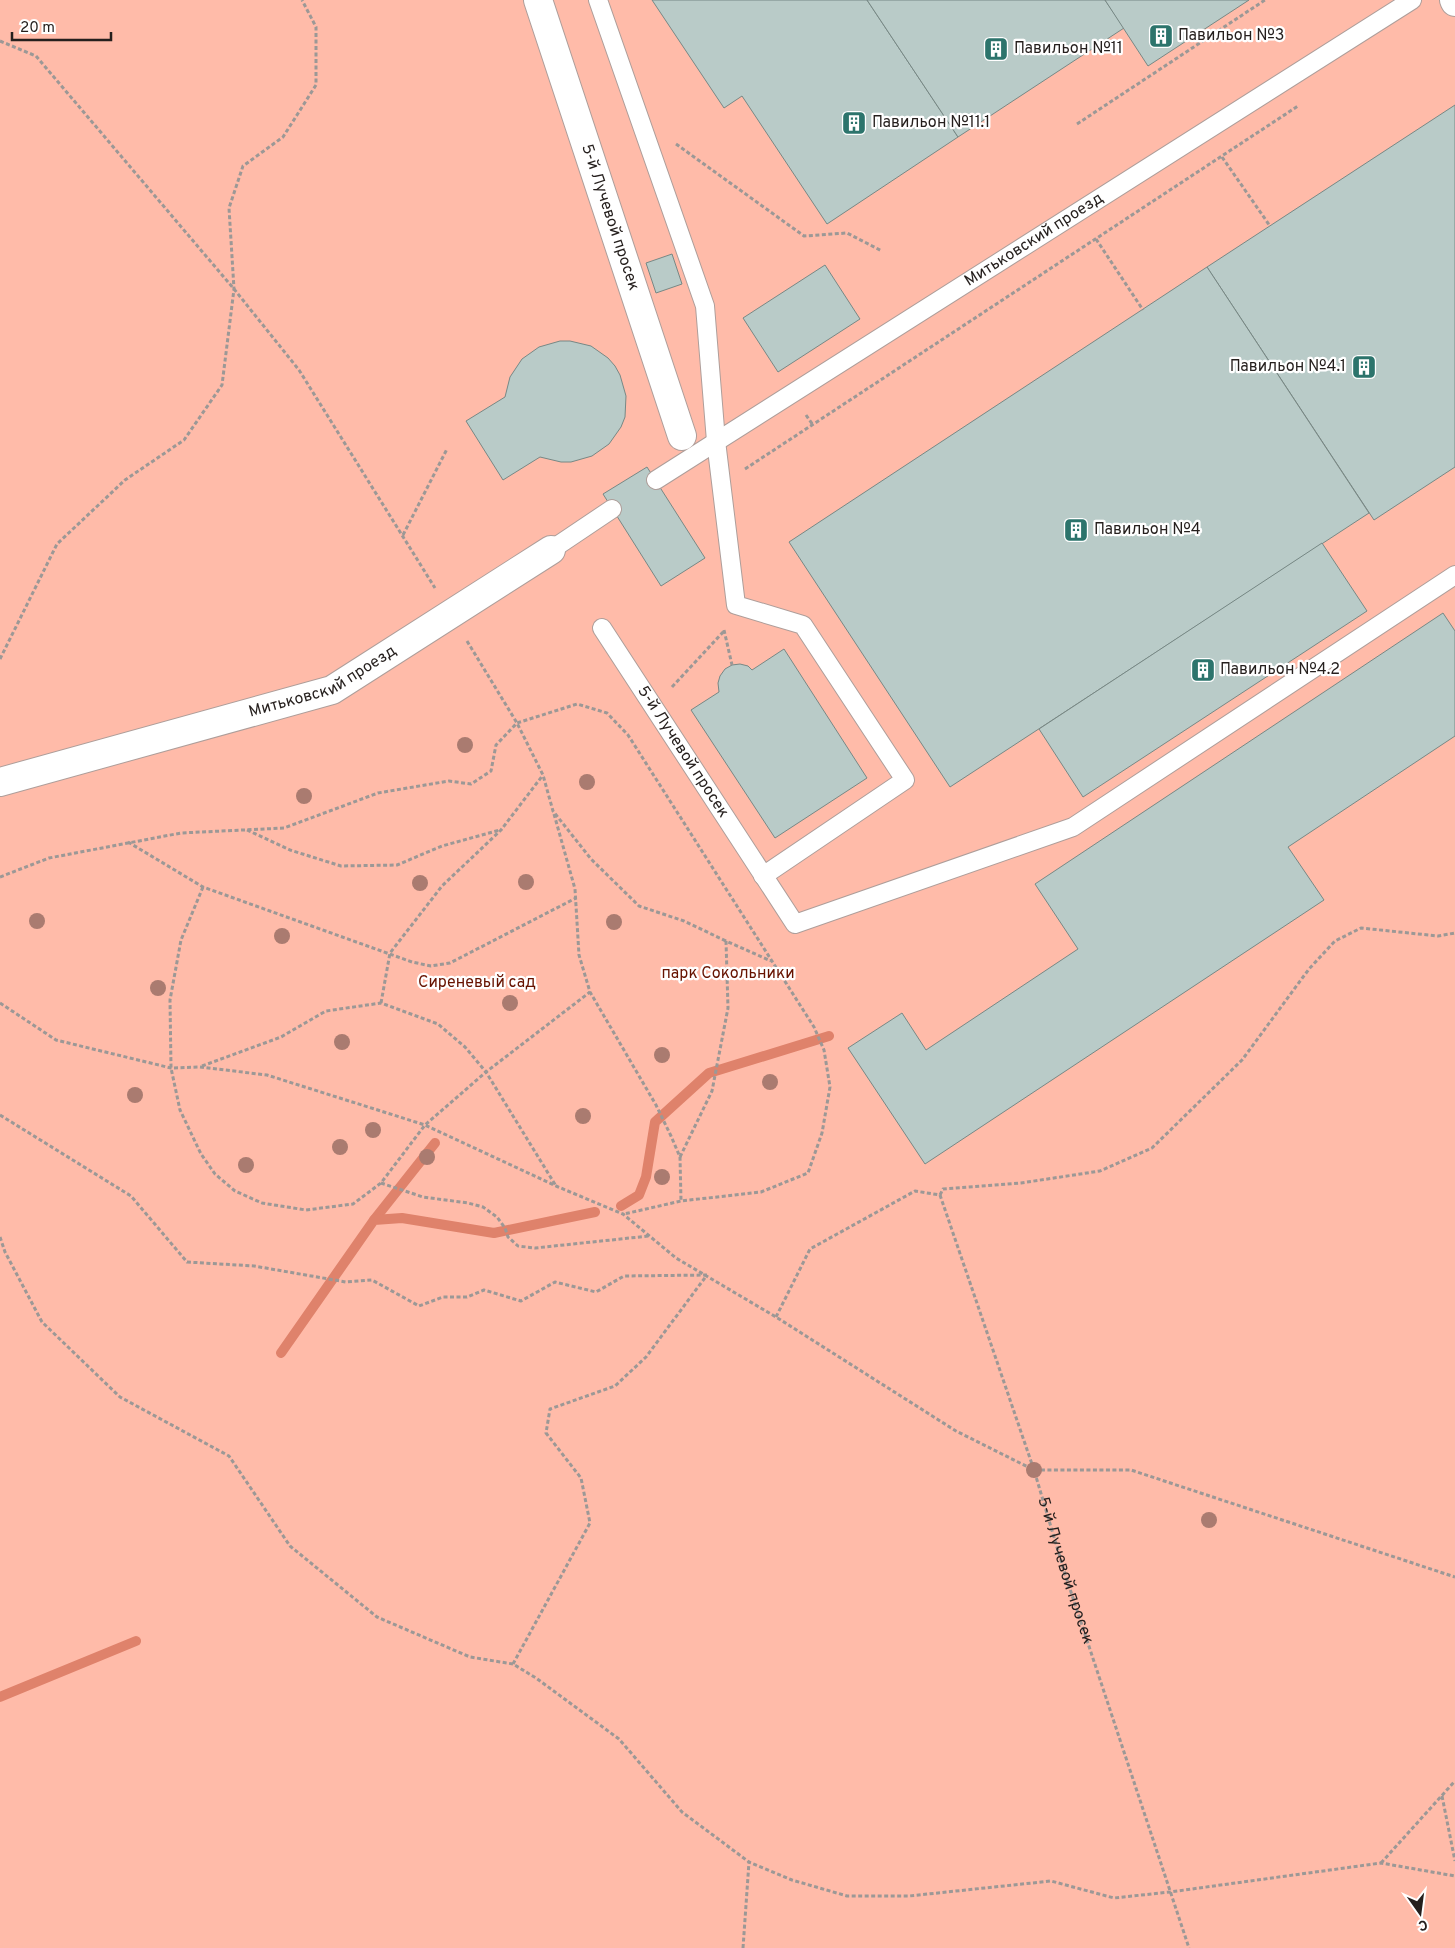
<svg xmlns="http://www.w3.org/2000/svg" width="1455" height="1948" font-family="Overpass,sans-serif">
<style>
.green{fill:#ffbba9}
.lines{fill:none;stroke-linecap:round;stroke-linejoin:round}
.stream{stroke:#df826b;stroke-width:10}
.building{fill:#b9cbc8;stroke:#778885}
.lane-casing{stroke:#ae9e9a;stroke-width:20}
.street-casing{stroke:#ae9e9a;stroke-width:30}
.path{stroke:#9c9896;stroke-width:3;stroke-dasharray:4 2.5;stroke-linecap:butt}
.lane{stroke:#fff;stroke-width:18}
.street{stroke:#fff;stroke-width:28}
.tree{fill:#aa7b70}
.labels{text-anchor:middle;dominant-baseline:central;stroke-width:4.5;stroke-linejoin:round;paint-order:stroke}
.poi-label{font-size:16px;fill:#251f1d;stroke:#fff;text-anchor:start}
.street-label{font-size:16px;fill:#251f1d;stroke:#fff}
.park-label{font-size:16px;fill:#671300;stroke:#fff}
</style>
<rect width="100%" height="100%" fill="#fdfaf9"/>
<rect class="green" x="0" y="0" width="1455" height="1948"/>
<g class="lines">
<g class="stream">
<polyline points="621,1206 639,1195 646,1177 655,1122 709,1073 829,1036"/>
<polyline points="374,1220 435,1143"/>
<polyline points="281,1353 374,1220 402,1218 494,1233 595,1212"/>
<polyline points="0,1697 136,1641"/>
</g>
</g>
<g class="building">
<polygon points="652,0 867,0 958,137 827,224 742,96 724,108"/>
<polygon points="867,0 1105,0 1124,28 958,137"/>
<polygon points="1105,0 1249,0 1148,66"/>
<polygon points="1455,105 1455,467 1374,520 1207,267"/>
<polygon points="672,254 682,284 656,293 646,263"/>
<polygon points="825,265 860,319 778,372 743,318"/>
<polygon points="1207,267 1369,513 950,787 789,542"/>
<polygon points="560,341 570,341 591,346 608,358 615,366 620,375 626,396 625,417 621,427 609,444 592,456 571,462 561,462 540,457 503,480 466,421 505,397 510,377 522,359 539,347"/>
<polygon points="647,467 705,558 661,586 603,494"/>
<polygon points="1322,543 1367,611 1083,797 1039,729"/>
<polygon points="1443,613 1455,631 1455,736 1288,847 1324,900 925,1164 848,1048 902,1013 926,1050 1078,949 1035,884"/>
<polygon points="784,649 867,778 775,838 691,710 719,692 718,683 720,676 725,669 732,665 740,664 748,666 752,670"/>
</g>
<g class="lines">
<defs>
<g id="lane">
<polyline points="598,0 705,306 716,441 736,605 803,625 905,780 763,876"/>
<path id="s2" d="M 656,480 L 1412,0"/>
<polyline points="551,550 612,509"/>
<path id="s3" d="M 602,628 L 795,924 L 1073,827 L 1455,575"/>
</g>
<g id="street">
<path id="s4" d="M 538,0 L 682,436"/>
<polyline points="1454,0 1455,2"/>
<path id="s5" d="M 0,782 L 332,690 L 551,550"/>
</g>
</defs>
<use href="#lane" class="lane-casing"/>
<use href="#street" class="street-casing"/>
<g class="path">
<polyline points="0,41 36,56 234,289 299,370 435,588"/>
<polyline points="1077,124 1265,0"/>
<polyline points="676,144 804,236 847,233 882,251"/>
<polyline points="1222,157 1270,226"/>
<polyline points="1096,239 1143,310"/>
<polyline points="806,415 813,425"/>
<polyline points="745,469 1298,106"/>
<polyline points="403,535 447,449"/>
<polyline points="724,630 732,665"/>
<polyline points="467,641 517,723 543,775 553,811 591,859 639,906 684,921 726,941"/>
<polyline points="0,659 57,544 125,480 184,440 222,385 234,289 229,208 243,166 283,137 316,85 316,27 302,0"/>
<polyline points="672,687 724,631"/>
<polyline points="554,814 575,889 579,955 590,992 656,1105 671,1136 680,1157 681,1201"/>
<polyline points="247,830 290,850 341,866 397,865 442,846 500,830"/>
<polyline points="128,842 203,887 412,962 431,966 450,963 576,898"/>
<polyline points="0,877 49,858 181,833 284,828 378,793 449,781 471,784 491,771 496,745 517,723 577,704 607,713 628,735 814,1027 824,1050 830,1087 822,1133 808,1173 761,1192 681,1201 624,1214"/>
<polyline points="203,887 181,940 170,1000 171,1068 180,1110 201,1154 215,1174 235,1191 262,1203 306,1210 353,1204 381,1183 425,1125 486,1072 590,992"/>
<polyline points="0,1003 56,1040 171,1068 200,1067 267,1075 425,1125 556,1186 623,1214 676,1258 776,1317 956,1431 1034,1470 1131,1470 1455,1577"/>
<polyline points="381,1003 390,953 442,886 501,830 543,775"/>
<polyline points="202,1066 281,1037 326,1011 381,1003 438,1024 465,1047 486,1072 556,1186"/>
<polyline points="0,1115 131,1196 187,1262 254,1266 346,1282 372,1280 419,1306 443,1297 467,1297 484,1290 521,1301 555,1282 596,1292 624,1276 707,1275"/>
<polyline points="680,1157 712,1091 728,1008 726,941 771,961"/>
<polyline points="381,1183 423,1197 468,1203 483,1207 497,1217 505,1228 508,1237 518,1246 535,1248 649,1236"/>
<path id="s1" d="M 940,1195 L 1034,1470 L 1065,1574 L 1189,1948"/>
<polyline points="940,1195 943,1189 1021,1183 1100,1171 1152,1148 1242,1060 1309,969 1335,941 1361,928 1438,936 1455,933"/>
<polyline points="0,1237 5,1252 42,1322 120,1397 229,1456 290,1546 377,1617 470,1657 513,1664 536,1678 619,1739 682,1812 749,1862 792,1880 847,1896 909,1896 1051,1881 1114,1898 1170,1892 1381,1863 1455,1876"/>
<polyline points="776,1317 810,1249 915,1191 940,1195"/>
<polyline points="513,1664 590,1523 581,1478 546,1433 550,1409 615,1386 646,1357 707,1275"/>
<polyline points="1442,1796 1455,1861"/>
<polyline points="1381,1863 1455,1781"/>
<polyline points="743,1948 749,1862"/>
</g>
<use href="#lane" class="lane"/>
<use href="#street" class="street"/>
</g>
<g class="tree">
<circle cx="465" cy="745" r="8"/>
<circle cx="587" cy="782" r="8"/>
<circle cx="304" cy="796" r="8"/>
<circle cx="526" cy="882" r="8"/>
<circle cx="420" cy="883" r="8"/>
<circle cx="37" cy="921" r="8"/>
<circle cx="614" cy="922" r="8"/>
<circle cx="282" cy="936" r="8"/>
<circle cx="158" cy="988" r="8"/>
<circle cx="510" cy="1003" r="8"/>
<circle cx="342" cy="1042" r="8"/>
<circle cx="662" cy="1055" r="8"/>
<circle cx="770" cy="1082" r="8"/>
<circle cx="135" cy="1095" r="8"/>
<circle cx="583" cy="1116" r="8"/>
<circle cx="373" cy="1130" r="8"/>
<circle cx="340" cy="1147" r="8"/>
<circle cx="427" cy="1157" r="8"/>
<circle cx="246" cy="1165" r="8"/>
<circle cx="662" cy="1177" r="8"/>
<circle cx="1034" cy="1470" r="8"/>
<circle cx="1209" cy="1520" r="8"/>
</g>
<defs>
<symbol id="building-square" viewBox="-11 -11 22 22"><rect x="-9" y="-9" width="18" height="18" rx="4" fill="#2c746c" stroke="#fff"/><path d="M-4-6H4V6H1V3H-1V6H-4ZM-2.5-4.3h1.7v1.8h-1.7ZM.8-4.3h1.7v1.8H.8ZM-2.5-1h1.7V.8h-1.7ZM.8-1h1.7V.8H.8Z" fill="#fff"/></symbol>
</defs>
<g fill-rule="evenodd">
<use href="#building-square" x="1147" y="22" width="28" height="28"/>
<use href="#building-square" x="982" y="35" width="28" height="28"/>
<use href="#building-square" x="840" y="109" width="28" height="28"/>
<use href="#building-square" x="1350" y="353" width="28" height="28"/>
<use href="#building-square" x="1062" y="516" width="28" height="28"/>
<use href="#building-square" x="1189" y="656" width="28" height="28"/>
</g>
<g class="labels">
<g class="poi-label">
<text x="1178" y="36">Павильон №3</text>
<text x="1014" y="49">Павильон №11</text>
<text x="872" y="123">Павильон №11.1</text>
<text x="1346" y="367" text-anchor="end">Павильон №4.1</text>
<text x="1094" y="530">Павильон №4</text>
<text x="1220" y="670">Павильон №4.2</text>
</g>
<g class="street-label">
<text stroke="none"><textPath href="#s4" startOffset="229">5-й Лучевой просек</textPath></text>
<text stroke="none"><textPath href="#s2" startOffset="448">Митьковский проезд</textPath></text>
<text stroke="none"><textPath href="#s5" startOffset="339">Митьковский проезд</textPath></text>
<text stroke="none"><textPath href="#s3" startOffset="148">5-й Лучевой просек</textPath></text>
<text stroke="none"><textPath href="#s1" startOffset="396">5-й Лучевой просек</textPath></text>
</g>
<g class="park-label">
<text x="728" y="974">парк Сокольники</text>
<text x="477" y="983">Сиреневый сад</text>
</g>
</g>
<g transform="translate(1420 1913) rotate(166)" stroke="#ffffff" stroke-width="4" paint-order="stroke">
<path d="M0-4L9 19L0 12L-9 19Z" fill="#251f1d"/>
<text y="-8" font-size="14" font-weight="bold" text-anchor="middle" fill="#251f1d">С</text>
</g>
<path d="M12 32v8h99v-8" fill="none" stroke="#251f1d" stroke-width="2.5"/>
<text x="20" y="32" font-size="15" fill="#251f1d" stroke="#ffffff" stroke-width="4" paint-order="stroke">20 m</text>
</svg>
